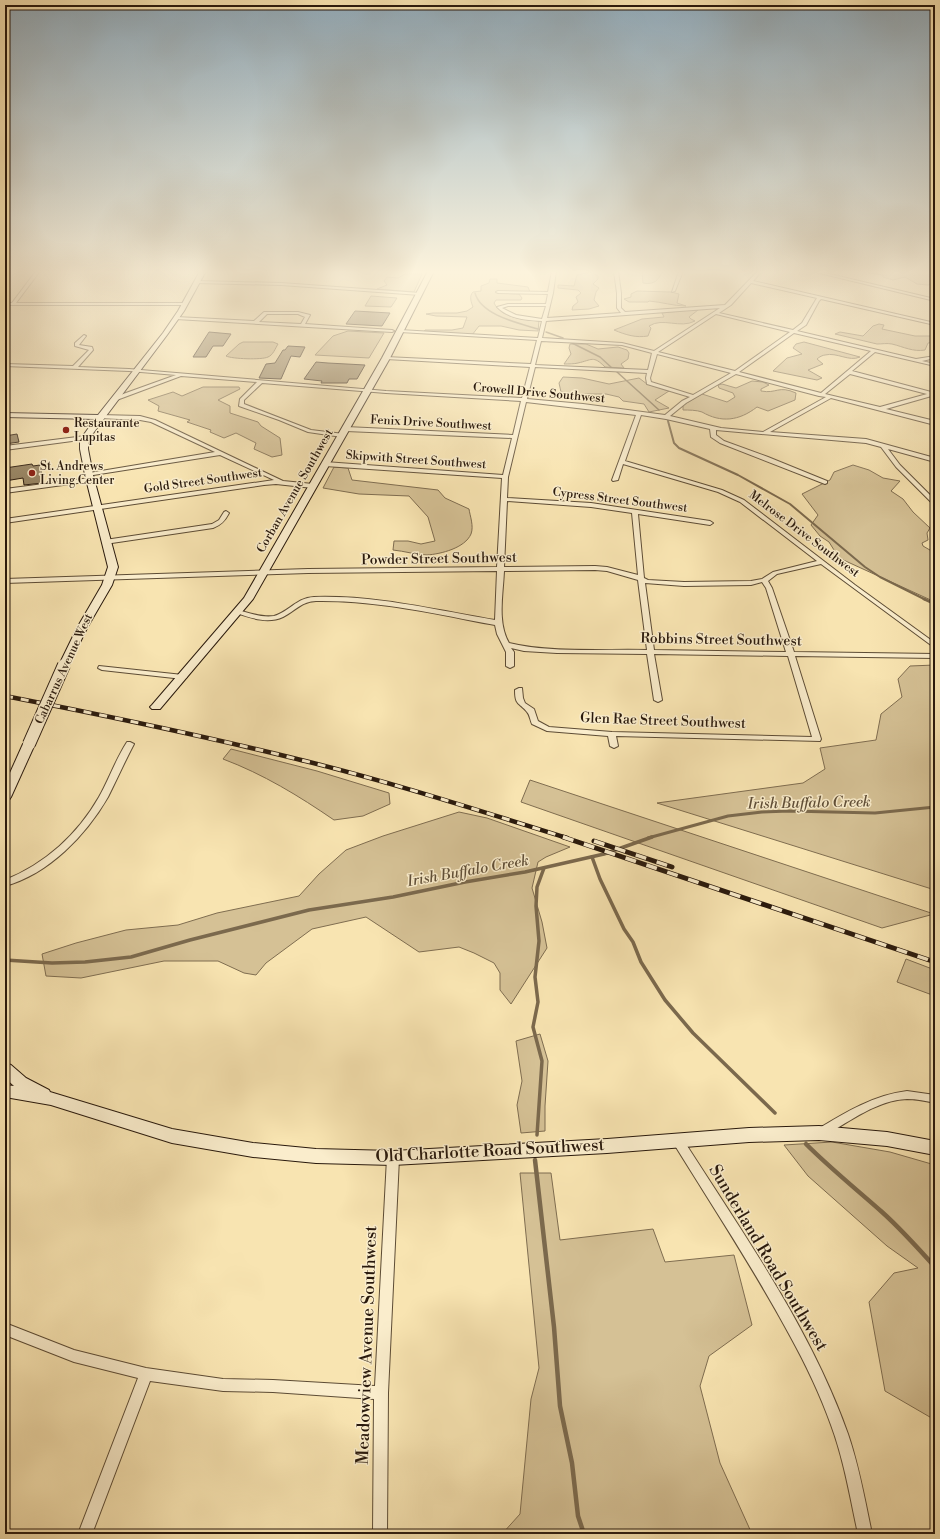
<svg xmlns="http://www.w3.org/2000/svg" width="940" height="1539" font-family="'Libre Bodoni',serif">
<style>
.green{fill:#d5c195;stroke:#7f6d50}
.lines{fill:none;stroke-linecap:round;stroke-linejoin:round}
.stream-far4{stroke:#7b694d;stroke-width:1.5}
.stream-far3{stroke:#7b694d;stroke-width:2}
.stream-far2{stroke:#7b694d;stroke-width:3}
.stream-far1{stroke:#7b694d;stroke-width:3.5}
.stream{stroke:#7b694d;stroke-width:4.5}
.building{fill:#958362;stroke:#29190c}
.street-casing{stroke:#5d4c35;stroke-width:2}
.secondary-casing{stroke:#29190c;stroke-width:2}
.street{fill:#faedcc;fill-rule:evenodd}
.secondary{fill:#faedcc;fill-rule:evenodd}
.rail-far1-casing{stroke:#29190c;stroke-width:4.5}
.rail-casing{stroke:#29190c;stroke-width:5}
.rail-far1{stroke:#faedcc;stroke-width:3;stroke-dasharray:8;stroke-linecap:butt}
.rail{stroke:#faedcc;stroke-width:3.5;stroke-dasharray:11;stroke-linecap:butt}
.secondary-bridge-casing{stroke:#29190c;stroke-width:14;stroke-linecap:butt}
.secondary-bridge{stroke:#faedcc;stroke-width:12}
.poi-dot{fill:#8f2418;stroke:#faedcc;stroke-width:1.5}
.labels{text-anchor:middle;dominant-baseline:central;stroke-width:3;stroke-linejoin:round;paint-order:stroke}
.far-street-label{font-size:12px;fill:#29190c;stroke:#faedcc}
.far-poi-label{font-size:12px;fill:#29190c;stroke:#faedcc;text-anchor:start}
.street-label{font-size:14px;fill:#29190c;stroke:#faedcc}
.water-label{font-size:15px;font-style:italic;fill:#604f38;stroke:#faedcc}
.near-street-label{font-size:17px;fill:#29190c;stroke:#faedcc}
</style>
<rect width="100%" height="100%" fill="#f8e4b1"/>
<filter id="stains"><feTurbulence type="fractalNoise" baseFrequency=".005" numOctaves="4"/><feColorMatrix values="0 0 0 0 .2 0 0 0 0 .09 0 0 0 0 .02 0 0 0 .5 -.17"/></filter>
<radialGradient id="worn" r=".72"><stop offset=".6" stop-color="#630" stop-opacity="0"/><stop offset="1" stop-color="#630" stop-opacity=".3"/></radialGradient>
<g class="green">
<path d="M 642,271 L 663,271 C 658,280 655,285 643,283 Z"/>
<polygon points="867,271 934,271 935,283 928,285 917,284 905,277 893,280 883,277 883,275 869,273"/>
<polygon points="591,272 598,276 598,279 593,284 599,288 596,292 594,300 599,306 589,309 572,310 573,306 578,302 576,297 581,293 578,290 558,288 558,285 574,286 577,275"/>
<polygon points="405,274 422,274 414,292 377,289 387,285 384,281 387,277 398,278"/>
<path d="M 490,279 L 497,279 L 497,283 L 528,287 L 530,292 L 497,291 L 498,293 L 519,294 L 522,298 L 521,300 L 496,300 L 494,303 C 502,319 524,319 539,321 L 538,331 L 519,330 L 501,326 L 479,326 L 472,335 L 424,332 L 425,330 L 452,330 L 463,328 L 467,317 L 436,316 L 426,314 L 433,313 L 457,313 L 467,311 L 473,307 C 471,302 469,296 473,292 L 481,291 L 481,286 L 489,283 Z"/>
<path d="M 637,291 L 671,292 L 679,294 L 677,303 L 686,306 C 673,306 662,302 649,301 L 648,302 L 629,302 L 624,299 L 631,297 L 631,294 Z"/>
<polygon points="371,296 397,298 391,307 365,306"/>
<path d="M 689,310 L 698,310 L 689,317 L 691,319 L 695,321 C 680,329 663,317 649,326 L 651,328 L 648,336 C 636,338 626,335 614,330 L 642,319 L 664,317 L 662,313 Z"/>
<path d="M 879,324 L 884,325 L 882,329 L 915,336 L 935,336 L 935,342 L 928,343 L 925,350 C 913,352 904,347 892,344 C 887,343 882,344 877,344 C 863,341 849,337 835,334 L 840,332 L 863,336 L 873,326 Z"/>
<polygon points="348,331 384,333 369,358 315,355 333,336"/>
<path d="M 243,342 L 273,342 L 278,344 C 275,349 273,355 268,357 C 262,360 232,359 226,356 L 239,344 Z"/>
<path d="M 804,342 L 860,357 C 849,362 837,352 825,355 C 823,355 819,357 817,359 L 823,364 L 808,370 L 822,378 L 817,380 L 773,371 L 787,358 L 802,354 L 793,348 L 796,344 Z"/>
<path d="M 570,344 L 586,344 L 598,349 L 618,347 L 627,350 L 629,353 L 628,359 L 621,364 L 624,368 L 605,367 C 593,355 592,360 578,363 C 574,364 569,364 564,364 L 571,354 L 569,348 Z"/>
<polygon points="563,377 582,378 609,384 639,378 647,384 669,391 655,400 669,408 649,412 644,404 623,401 619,397 606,394 581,394 561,392 559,383"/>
<path d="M 752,381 L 763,382 L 769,385 L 761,389 L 761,391 C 777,394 778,385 796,393 L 795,400 L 768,411 L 757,407 C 739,421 721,423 702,412 C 697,410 688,410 683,410 L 683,405 L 702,394 L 727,402 L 735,397 L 733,393 L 719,388 L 718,385 L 722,384 L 736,388 Z"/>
<polygon points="203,387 239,387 240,389 218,400 230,406 230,413 258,422 261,426 280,438 282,455 272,457 254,449 256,443 236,433 224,438 210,432 211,430 187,422 190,420 158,411 159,406 148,400 173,392 182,396"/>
<polygon points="853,465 869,470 883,478 900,481 891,491 903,499 913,512 930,528 927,533 928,540 922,543 923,546 935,553 935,602 839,558 829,542 820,536 811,525 818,515 802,494 830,480 834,472"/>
<path d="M 334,467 L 348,468 L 352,480 L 438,490 L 445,498 L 469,509 C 470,516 474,526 471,534 C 465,548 441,554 427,555 C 417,555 404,551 393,550 L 394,541 L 408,541 L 421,544 L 435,541 L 428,517 L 409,496 L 359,494 L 323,488 Z"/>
<polygon points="935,665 935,890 657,803 803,783 825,769 820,748 876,740 881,714 902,697 898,679 910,666"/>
<path d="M 231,749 L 317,771 L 389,793 L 390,804 L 363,816 L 334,820 C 299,796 263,774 223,759 Z"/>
<polygon points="530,780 934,914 882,928 521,802"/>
<polygon points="459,812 487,818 570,847 546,857 538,862 532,888 542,922 547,948 511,1004 500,990 500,973 494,963 474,953 459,947 419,952 366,917 312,929 266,963 256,975 244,973 218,961 164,961 81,978 46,976 42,954 76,943 126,930 178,925 217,913 299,896 319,874 346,850 383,836"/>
<polygon points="906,959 935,970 935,996 897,982"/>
<polygon points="540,1034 548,1061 545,1106 545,1131 521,1133 517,1105 522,1081 516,1041"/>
<polygon points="832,1142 890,1152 935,1165 935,1420 885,1391 869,1302 894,1273 918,1268 887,1246 808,1176 784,1145"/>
<polygon points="520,1173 551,1173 560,1240 653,1229 665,1262 734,1255 752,1325 709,1356 700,1386 720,1463 752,1534 502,1534 520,1514 531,1399 539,1368"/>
</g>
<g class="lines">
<g class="stream-far4">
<path d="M 475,293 C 481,315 518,323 538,329"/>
<polyline points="546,332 563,338"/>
<polyline points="570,342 600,357 612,368"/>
<polyline points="617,372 659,410"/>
</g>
<polyline class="stream-far3" points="668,421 674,443 679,448 738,475 790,504 865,567 880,577 926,600"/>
<g class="stream-far2">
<polyline points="924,599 935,604"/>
<polyline points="648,838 728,816 762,812 789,811 875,813 935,807"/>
</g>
<g class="stream-far1">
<polyline points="592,857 600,879 624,929 633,942 641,962 665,1000 693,1033 775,1113"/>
<polyline points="5,960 52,963 85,962 131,957 190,940 309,910 393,897 465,882 525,872 604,854 652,837"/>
<polyline points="537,1135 542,1061 533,1027 538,1002 535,977 539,941 536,906 537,887 544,868"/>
</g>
<g class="stream">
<path d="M 806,1144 C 830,1168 856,1189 882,1212 C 901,1229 918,1248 935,1267"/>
<polyline points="535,1160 554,1327 560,1406 572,1463 578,1516 584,1534"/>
</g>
</g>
<g class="building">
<polygon points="355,311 390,313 382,326 346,324"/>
<polygon points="209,332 231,334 223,346 213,346 206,357 193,357"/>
<polygon points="288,346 305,347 300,357 291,356 281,379 259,378 266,364 275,363 283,350 285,350"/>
<polygon points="316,362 328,363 365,365 357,379 349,379 347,383 321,383 322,381 304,379"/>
<polygon points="17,434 19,442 5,444 5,436"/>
<polygon points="32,464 33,466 40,465 43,483 24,485 23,478 5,481 5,468"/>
</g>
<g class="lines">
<defs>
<g id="street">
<polygon points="36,271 40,271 16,303 184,303 186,304 184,305 5,305 5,303 12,303"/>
<path d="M 552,271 L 556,271 L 553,293 L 547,318 L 621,313 L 617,308 L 617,293 L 614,271 L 618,271 L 621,293 L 621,308 L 625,312 L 725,305 L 758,271 L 762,271 L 753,281 L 935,323 L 935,325 L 821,299 L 819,301 L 806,325 L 797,331 L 916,359 L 935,356 L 935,358 L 922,361 L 935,364 L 935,366 L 875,352 L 852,371 L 935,393 L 935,395 L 886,409 L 935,421 L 935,425 L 831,398 L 770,432 L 866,439 L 935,458 L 935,462 L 888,449 L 900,465 L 935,500 L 935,505 L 933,504 L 896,467 L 881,447 L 866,443 L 716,430 L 716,435 L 724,441 L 768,457 L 827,481 L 827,483 L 825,484 L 720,443 L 711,437 L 710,429 L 666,419 L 641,415 L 625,461 L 722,490 L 744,500 L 855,585 L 935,643 L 935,648 L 821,564 L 777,574 L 768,581 L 772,588 L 794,652 L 935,654 L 935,658 L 795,656 L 821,739 L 820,741 L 616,736 L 618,746 L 614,748 L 610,746 L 608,736 L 547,731 L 532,724 C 530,720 530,715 527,712 C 519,702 515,706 515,690 L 519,688 L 522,688 L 523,698 L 525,703 L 534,709 L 538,721 L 549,727 L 612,732 L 812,737 L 788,656 L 654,654 L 662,700 L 658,702 L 654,700 L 647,654 L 557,653 L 524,651 L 511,648 L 514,652 L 514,666 L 510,668 L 506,666 L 506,652 L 497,634 L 495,625 C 436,614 376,600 316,601 C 302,601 295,611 283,617 C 268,624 251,618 236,613 L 235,612 L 238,610 C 249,613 262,618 274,616 C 289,612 296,598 314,597 C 375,595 436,610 495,620 L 497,571 L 308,573 L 5,583 L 5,579 L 308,569 L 497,567 L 502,478 L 325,466 L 322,464 L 325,462 L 503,475 L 512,438 L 346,431 L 343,429 L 346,427 L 513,435 L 521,401 L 386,393 L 262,383 L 244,400 L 244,404 L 311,430 L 344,434 L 345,435 L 342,437 L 308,432 L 279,420 L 239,406 L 240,399 L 257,382 L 181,376 L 114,401 L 112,400 L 112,398 L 176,375 L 129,371 L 5,366 L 5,364 L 73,366 L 89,350 L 75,346 L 75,343 L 84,335 L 86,336 L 79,345 L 92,347 L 93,350 L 78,367 L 129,369 L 386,391 L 522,398 L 530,367 L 386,359 L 384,358 L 386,357 L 531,364 L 537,340 L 400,332 L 398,331 L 400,330 L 538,338 L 542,321 C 526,320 509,319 497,307 L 508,304 L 546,304 L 548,294 L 498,293 L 496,292 L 498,291 L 548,292 ZM 751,283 L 817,298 L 802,323 L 793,330 L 719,313 L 731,305 ZM 508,306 L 546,306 L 542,319 L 516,315 L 502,308 ZM 720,308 L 654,351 L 622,343 L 542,338 L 546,321 ZM 716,314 L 790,332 L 735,371 L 658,352 ZM 794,333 L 871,351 L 821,393 L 739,372 ZM 541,341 L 622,345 L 652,353 L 648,370 L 535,365 ZM 657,354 L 731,373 L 693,395 L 651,382 L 650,378 ZM 535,367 L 647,373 L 646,378 L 647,384 L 690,397 L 682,401 L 665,415 L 583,404 L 527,399 ZM 736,374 L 819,396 L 826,397 L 763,432 L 721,428 L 670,416 L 686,403 ZM 850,374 L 927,394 L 880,407 L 825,394 ZM 526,402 L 636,415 L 612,480 L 613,481 L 618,480 L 623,464 L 718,492 L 740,502 L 817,561 L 773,572 L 762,579 L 751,581 L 684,582 L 648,580 L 644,578 L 638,514 L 710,525 L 713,523 L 710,521 L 591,503 L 507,498 L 508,477 ZM 507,501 L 591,507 L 632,513 L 638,575 L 607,567 L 595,566 L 504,567 ZM 595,570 L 607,571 L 638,580 L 647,650 C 603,649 550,653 509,643 C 497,622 503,595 504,571 ZM 762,582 L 766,588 L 786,652 L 654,650 L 645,583 L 684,586 L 751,585 Z"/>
<polygon points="679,271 683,271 675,291 672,292"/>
<polygon points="811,271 817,271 935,299 935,301"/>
<polygon points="197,281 281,283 420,293 422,294 420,295 281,285 196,283"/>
<path d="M 264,312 L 298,312 L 310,315 L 305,324 L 392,330 L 394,331 L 392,332 L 176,319 L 174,318 L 176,317 L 254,321 ZM 267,314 L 298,314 L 305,317 L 301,324 L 259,322 Z"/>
<polygon points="100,415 140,416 155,420 283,481 313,484 316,486 313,488 276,484 264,485 5,523 5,519 274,480 220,455 87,476 86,475 89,473 215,452 151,422 140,420 98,418 98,416"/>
<polygon points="85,436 88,438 87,439 5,450 5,446"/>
<polygon points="90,478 92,479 92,481 5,493 5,489"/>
<path d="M 226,511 L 229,513 C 225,521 221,525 213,528 L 105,544 L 102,542 L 105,540 L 212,524 L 219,520 L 224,512 Z"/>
<polygon points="99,666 183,675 187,677 183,679 102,670 98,668"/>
<path d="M 127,742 L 130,742 L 134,744 C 125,761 117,779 108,797 C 86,835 49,874 5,886 L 5,880 C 45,864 78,834 99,797 C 109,779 116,759 127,742 Z"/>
<path d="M 907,1091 L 935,1095 L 935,1103 C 926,1101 917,1099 907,1099 C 878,1100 850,1121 826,1135 L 822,1136 L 818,1135 L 817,1132 L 818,1129 C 846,1112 874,1095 907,1091 Z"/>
<path d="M 678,1136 L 682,1138 C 742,1232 810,1327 848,1434 C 859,1466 865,1500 872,1534 L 858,1534 C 850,1497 844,1460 831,1425 C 820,1394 805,1363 789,1334 C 754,1269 713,1207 674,1144 L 673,1141 L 674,1138 Z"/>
<polygon points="393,1153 397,1155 399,1158 388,1393 387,1534 373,1534 374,1399 273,1392 223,1391 150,1381 92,1534 78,1534 138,1378 74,1362 5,1335 5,1323 74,1350 146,1368 223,1379 273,1380 375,1386 387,1158 389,1155"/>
</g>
<g id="secondary">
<polygon points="200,271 206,271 184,311 167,335 88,440 88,449 93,475 118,567 112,585 87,628 69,665 68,667 60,667 59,665 77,628 102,585 108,567 85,475 80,449 80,440 95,419 5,417 5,413 98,415 163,333 178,311"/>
<polygon points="428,271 434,271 390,358 253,599 160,709 152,709 150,707 152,705 244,598 382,358"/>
<polygon points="29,740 33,742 35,744 11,797 9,800 5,801 5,784 23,744 25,742"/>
<polygon points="5,1063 11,1065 26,1078 49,1090 50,1092 172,1129 253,1143 316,1149 393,1151 607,1139 749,1128 819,1126 887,1132 935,1141 935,1155 887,1146 819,1140 749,1142 607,1153 393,1165 316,1163 253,1157 172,1143 51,1105 5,1097 5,1085 14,1086 5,1078"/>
</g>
</defs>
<use href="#street" class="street-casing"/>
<use href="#secondary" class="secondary-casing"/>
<use href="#street" class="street"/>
<use href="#secondary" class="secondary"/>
<defs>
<path id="rail-far1" d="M 5,696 C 103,715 200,735 297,759 C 388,781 477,810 567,838"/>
<g id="rail">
<polyline points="563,837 935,962"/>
<polyline points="594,841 672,867"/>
</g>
</defs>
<use href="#rail-far1" class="rail-far1-casing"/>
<use href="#rail" class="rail-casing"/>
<use href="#rail-far1" class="rail-far1"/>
<use href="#rail" class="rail"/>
<defs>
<polyline id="secondary-bridge" points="29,744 64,665"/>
</defs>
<use href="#secondary-bridge" class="secondary-bridge-casing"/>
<use href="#secondary-bridge" class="secondary-bridge"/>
</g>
<linearGradient id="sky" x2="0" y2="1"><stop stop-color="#92acbc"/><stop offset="0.56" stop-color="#fcf3dc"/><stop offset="1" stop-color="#fcf3dc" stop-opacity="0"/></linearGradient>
<rect width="940" height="486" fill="url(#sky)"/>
<g class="poi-dot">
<circle cx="66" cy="430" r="4"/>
<circle cx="32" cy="473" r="4"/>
</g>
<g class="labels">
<g class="far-street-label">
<text transform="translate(539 393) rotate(5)">Crowell Drive Southwest</text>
<text transform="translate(431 423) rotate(3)">Fenix Drive Southwest</text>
<text transform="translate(416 460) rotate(4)">Skipwith Street Southwest</text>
<text transform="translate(203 481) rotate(-8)">Gold Street Southwest</text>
<text transform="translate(295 491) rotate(-60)">Corban Avenue Southwest</text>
<text transform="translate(620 500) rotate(7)">Cypress Street Southwest</text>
<text transform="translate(804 534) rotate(37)">Melrose Drive Southwest</text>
<text transform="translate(64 669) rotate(-65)">Cabarrus Avenue West</text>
</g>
<g class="far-poi-label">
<text x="74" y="423">Restaurante<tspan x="74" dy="14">Lupitas</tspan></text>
<text x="40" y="466">St. Andrews<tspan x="40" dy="14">Living Center</tspan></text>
</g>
<g class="street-label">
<text transform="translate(439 559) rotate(-1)">Powder Street Southwest</text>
<text transform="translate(721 640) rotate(1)">Robbins Street Southwest</text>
<text transform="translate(663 721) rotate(2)">Glen Rae Street Southwest</text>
</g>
<g class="water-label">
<text transform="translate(809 803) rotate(-1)">Irish Buffalo Creek</text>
<text transform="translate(468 871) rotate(-10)">Irish Buffalo Creek</text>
</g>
<g class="near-street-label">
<text transform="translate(490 1151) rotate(-3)">Old Charlotte Road Southwest</text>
<text transform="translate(768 1258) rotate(59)">Sunderland Road Southwest</text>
<text transform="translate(367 1345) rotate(-88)">Meadowview Avenue Southwest</text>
</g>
</g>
<rect width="940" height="1539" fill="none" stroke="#f8e4b1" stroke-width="20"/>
<rect x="6" y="6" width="928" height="1527" fill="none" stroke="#29190c" stroke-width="2"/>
<rect x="10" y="10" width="920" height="1519" fill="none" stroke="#29190c"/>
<rect width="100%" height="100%" filter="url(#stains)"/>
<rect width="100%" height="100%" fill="url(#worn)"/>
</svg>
